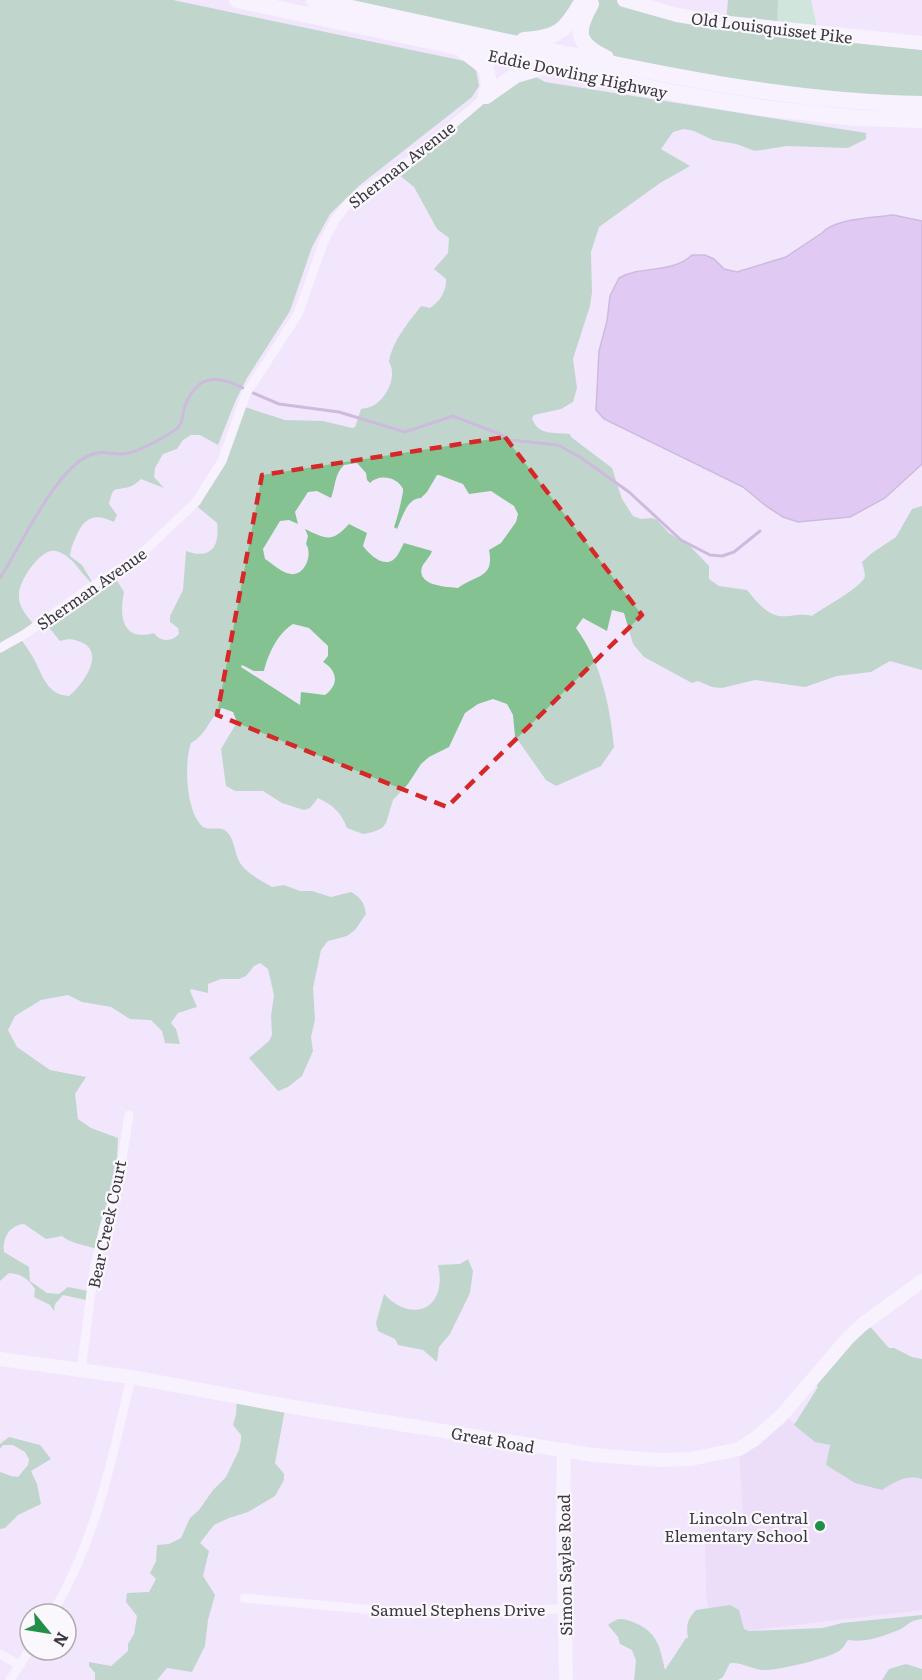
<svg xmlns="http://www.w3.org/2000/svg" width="922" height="1680" font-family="Literata,serif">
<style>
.built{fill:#e5d6f2}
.green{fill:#a7e5b3}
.forest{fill:#84c391;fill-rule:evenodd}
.water{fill:#cba8e9;stroke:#a086b6;stroke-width:1.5}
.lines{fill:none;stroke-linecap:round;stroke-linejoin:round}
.stream{stroke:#a086b6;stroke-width:3}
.street{stroke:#fff;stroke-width:9}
.secondary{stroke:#fff;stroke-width:14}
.highway{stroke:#fff;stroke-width:16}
.marked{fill:none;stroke:#d62828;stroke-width:4.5;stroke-dasharray:12 8;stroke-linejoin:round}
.poi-dot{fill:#228f48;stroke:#faf8fc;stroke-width:2}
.labels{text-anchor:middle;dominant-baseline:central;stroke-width:4.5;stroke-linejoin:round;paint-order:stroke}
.street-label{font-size:16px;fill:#3b373f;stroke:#faf8fc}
.poi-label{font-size:16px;fill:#3b373f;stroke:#faf8fc;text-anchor:end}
</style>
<rect width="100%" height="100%" fill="#f2e6fd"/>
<polygon class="built" points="782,1415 872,1474 911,1474 922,1479 922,1610 711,1635 706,1593 705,1530 743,1515 739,1449"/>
<polygon class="green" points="731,0 811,0 817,28 730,16"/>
<g class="forest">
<path d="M 0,0 L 173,0 L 469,62 L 476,70 L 479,86 L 472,97 L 360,185 L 330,214 L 312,247 L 290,311 L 247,378 L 235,402 L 218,445 L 200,435 L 191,435 L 183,440 L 177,449 L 163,454 L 155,468 L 154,477 L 164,488 L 141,479 C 138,482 133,486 129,487 C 113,491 114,485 109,504 L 117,515 L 114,522 C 98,514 87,515 78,532 C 74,541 71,547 70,556 L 82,565 L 94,585 C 80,574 74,556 56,551 C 41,547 19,581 19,594 C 18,607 27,616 35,626 L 0,645 Z"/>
<polygon points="313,0 579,0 555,28 529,38"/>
<polygon points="597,0 625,0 726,22 728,0 778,0 777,28 922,43 922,105 854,103 599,54 581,20"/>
<path d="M 524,70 L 545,82 L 866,133 L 866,139 L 848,148 L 787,146 L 755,151 L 736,144 L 713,140 L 694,131 L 684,129 L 673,132 L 661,149 L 690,166 L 660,183 L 599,227 L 591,252 L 592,292 L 590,306 L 573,359 L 577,388 L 573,402 L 561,409 L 534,415 L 532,418 C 538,436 553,432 570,434 L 571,437 L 612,468 L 622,499 L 633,516 L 641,519 L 652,518 L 657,520 L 669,533 L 690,546 L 709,566 L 709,579 L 719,586 L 747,590 C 758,603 769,619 789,616 C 799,615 803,614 812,616 C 822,608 863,587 865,576 C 865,573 863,566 862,562 L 872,553 L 896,537 L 912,509 L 922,506 L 922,670 L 890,661 L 871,672 L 837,676 L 805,687 L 755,680 L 722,688 L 712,687 L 698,681 L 692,683 L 644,657 L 633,644 L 624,613 L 612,610 L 607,631 L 583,618 L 576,628 C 601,662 610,706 614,747 L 601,766 L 556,786 L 546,780 L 515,736 L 513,715 L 507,704 L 493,699 L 478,704 L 465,713 L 449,747 L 429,757 L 421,764 L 408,784 L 393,800 L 386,823 L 382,828 L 373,832 L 363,834 L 347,828 C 341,812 333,805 318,798 L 310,808 L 304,810 L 282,803 L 263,791 L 235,791 L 226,786 L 221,749 L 237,722 L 233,712 L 222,708 C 208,720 207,734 191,743 C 184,763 186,807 200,824 C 207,833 219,825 226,831 C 235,839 234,852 239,861 C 245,873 261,880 272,887 L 284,885 L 300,891 L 312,891 L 331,897 L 351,892 C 362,898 364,903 366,914 L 355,930 L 347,936 L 328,941 L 321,950 L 313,988 L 315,1019 L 311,1037 L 313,1051 L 302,1076 L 288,1087 L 278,1091 L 249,1058 L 269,1041 L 272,1035 L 271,1016 L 274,995 L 268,969 L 260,963 L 254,966 L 246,976 L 239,979 L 221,979 L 208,984 L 208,993 L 191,989 L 190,991 L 197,1007 L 178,1013 L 171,1023 L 176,1029 L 180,1044 L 165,1043 L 162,1031 L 151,1020 L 130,1019 L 111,1007 L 82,1002 L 68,995 L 41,1000 L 15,1016 L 8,1030 L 17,1047 L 50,1070 L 86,1077 L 75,1094 L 78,1119 L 91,1128 L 118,1138 L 116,1183 L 96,1249 C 85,1245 70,1243 62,1236 L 46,1239 L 24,1224 C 10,1225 2,1238 4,1252 L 29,1267 L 30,1281 L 47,1293 L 59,1294 L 68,1287 L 88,1291 L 86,1300 L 63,1295 L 55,1304 L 54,1311 L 50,1305 L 34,1297 L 35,1289 C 29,1279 21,1274 9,1273 L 0,1281 L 0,650 L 20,638 C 25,645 30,652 34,659 C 43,676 47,695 69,696 C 82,686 105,654 83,643 C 74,639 70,638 60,641 L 47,625 L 113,574 L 124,592 C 119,616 122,642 154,633 C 160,642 172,642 179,634 L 178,628 L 170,622 L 170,616 L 183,590 L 186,551 C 211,560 220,547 217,523 L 193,503 L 206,483 L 245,407 L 285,420 L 323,421 L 352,428 L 355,427 L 361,409 C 364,408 368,408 370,407 C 386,401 398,376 389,362 C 392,341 409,322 421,306 L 430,308 C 440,302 447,290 446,279 L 434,269 L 448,253 L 449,238 L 437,229 L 414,187 L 393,170 L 475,99 ZM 357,463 L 366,473 L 367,480 L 370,483 C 378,474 397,476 403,489 C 404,492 396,523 394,527 L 397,529 C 402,518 407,498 421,498 L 427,492 L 437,475 L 439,475 L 463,484 L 469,494 L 491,491 L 514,506 L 518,514 L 516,522 L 501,543 L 489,550 C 495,579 475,575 458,588 C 447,587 416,586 422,567 C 425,561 430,557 432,551 L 404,543 C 401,548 398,557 393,560 C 382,567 369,554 363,546 L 367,533 L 349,524 C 332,543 326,539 305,529 L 308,536 L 306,544 C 313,554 305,576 291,574 C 282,573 273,564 265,559 L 263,549 L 280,521 L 289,520 L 298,524 L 295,512 L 308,492 L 317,491 L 331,498 C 336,485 334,475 344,465 ZM 293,624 L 309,628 L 328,646 L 328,656 L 323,662 C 338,671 339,685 325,695 L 301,692 L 300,705 L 241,667 L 242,665 L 254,671 L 264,671 C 268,654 278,633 293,624 Z"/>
<path d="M 468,1259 L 473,1271 L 470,1293 L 450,1334 L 439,1347 L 437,1362 L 423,1350 L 398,1345 L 395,1339 L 378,1331 L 376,1323 L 384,1294 C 413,1325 448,1308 438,1265 L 460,1264 Z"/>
<path d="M 866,1322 L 889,1348 L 894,1348 L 912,1357 L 922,1359 L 922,1479 C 907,1474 894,1482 882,1490 L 855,1483 L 826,1465 L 830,1445 L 815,1442 L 794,1425 L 818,1387 L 811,1380 Z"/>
<polygon points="237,1396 286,1404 275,1463 284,1474 284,1480 275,1496 248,1512 229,1518 214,1525 200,1543 209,1551 203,1576 215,1595 208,1620 205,1646 192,1672 167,1668 157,1680 95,1680 95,1673 89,1666 89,1662 111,1666 128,1651 128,1644 134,1634 137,1616 126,1602 127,1593 149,1592 156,1579 150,1573 156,1561 157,1545 169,1544 181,1538 190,1518 199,1510 213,1490 226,1477 239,1450 241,1440 241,1435 233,1425 236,1415"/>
<polygon points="9,1437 40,1445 51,1459 31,1471 37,1484 41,1504 18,1515 5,1528 0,1529 0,1472 11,1476 18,1477 28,1465 29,1459 25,1452 13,1445 3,1445 0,1449 0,1444"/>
<path d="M 730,1605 L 739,1610 L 744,1629 L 749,1631 L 823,1628 L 842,1623 L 922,1615 L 922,1619 C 908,1620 908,1627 896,1631 C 882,1637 863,1643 848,1640 C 845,1644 843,1649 839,1651 C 830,1658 779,1670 767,1670 C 754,1671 744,1662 730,1663 L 723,1677 L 718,1680 L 634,1680 L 636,1661 L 632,1650 L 620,1644 L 618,1637 L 608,1625 C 618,1617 622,1618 633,1622 C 658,1632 660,1647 665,1670 L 686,1638 L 688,1638 C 686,1625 687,1620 696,1610 Z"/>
<polygon points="906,1664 922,1669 922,1680 882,1680 889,1669"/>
</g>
<path class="water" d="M 893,215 L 922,221 L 922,464 L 885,498 L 850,517 L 798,522 L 783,517 L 766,506 L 743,487 L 604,419 L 596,410 L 599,351 L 607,321 L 610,296 L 619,278 C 642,265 672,274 692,255 L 705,255 L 714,259 L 724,269 L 737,272 L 786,257 L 822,233 C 835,218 873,218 893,215 Z"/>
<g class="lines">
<g class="stream">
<polyline points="251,392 279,404 339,412 405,432 453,416 500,434 511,440 558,445 580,457 629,492 681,540 710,555 722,556 734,552 760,531"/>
<path d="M 0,578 C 21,546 56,468 90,455 C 102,450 110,454 122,454 C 138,453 161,439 175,430 C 184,424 182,414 185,406 C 197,375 216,374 243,388"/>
</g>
<g class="street">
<polyline points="0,648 25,634 88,589 138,557 196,502 222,461 246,394 298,314 324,241 335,220 350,201 360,193 412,159 486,96"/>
<polyline points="81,1370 94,1270 104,1227 118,1184 129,1115"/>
<polyline points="244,1598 397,1612 564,1609"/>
<path d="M 52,1614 C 96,1540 112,1460 131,1377"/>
<polyline points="0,1654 19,1665"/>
<polyline points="10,1680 30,1649"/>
</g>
<g class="secondary">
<polyline points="624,0 677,15 719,22 922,43"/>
<polyline points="0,1359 131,1377 293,1407 593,1455 660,1460 691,1459 739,1449 755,1439 782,1415 848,1338 863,1324 922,1281"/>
<polyline points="564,1450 563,1518 566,1680"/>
</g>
<g class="highway">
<polyline points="237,0 674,93 762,108 856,118 922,120"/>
<path d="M 314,0 C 404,19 495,40 585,58 C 699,82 806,102 922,104"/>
<path d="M 591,4 C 575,32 576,44 606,58"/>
<path d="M 524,40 C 559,38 566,30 583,0"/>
<polyline points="464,51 486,68 489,83 486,96"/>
<polyline points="486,96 516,75 540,68"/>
</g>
</g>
<path d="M0 0H922V1680H0ZM 505,437 L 642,615 L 447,807 L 217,715 L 262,475 Z" fill="#f2e6fd" fill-opacity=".55" fill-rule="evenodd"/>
<path class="marked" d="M 505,437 L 642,615 L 447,807 L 217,715 L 262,475 Z"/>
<circle class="poi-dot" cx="820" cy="1526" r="6"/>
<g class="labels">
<g class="street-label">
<text transform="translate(772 27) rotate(7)">Old Louisquisset Pike</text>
<text transform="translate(578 73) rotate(12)">Eddie Dowling Highway</text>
<text transform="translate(401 164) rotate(-38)">Sherman Avenue</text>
<text transform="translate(91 588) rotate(-35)">Sherman Avenue</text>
<text transform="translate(106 1224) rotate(-78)">Bear Creek Court</text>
<text transform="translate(493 1439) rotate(10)">Great Road</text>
<text transform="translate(564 1565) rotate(-91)">Simon Sayles Road</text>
<text x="458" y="1609">Samuel Stephens Drive</text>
</g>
<g class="poi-label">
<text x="808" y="1517">Lincoln Central<tspan x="808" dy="18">Elementary School</tspan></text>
</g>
</g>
<g transform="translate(48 1632) rotate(120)"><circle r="28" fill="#faf8fc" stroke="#aeabb0" stroke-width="1.5"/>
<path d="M0-4.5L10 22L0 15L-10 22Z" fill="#228f48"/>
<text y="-9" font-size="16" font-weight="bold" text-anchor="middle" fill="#3b373f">N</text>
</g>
</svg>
